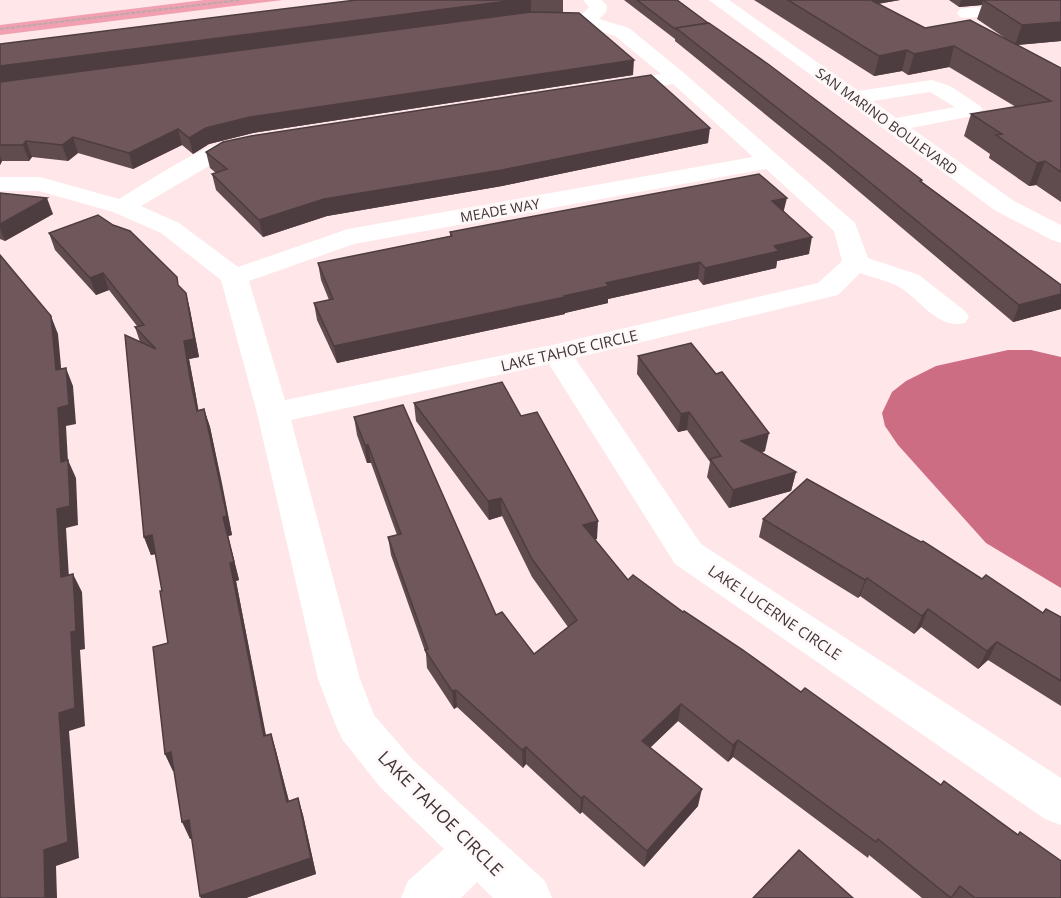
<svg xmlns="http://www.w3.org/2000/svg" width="1061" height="898" font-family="'Open Sans',sans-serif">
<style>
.green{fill:#f0a0b0}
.water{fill:#cd6d83}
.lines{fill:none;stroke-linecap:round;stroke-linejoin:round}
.path{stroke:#bba8aa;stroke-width:2;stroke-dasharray:4 1.5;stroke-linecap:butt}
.street{fill:#fff;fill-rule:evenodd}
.wall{fill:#604b4e}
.shaded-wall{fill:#4e3d40}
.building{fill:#70575b;stroke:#4e3d40;stroke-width:1.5}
.labels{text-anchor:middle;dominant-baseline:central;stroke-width:6;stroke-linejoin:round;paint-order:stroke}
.far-street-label{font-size:14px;fill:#413638;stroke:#fef8f9}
.street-label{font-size:15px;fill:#413638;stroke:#fef8f9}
.near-street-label{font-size:18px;fill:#413638;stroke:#fef8f9}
</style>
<rect width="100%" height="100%" fill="#fee6e9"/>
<!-- green -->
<polygon class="green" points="204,0 283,0 0,35 0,25"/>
<!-- water -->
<polygon class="water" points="1008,350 1031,350 1061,357 1061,588 986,543 898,445 885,426 882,413 892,392 906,381 936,366"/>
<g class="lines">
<!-- path -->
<polyline class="path" points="0,29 240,0"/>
<!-- street -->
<g class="street">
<path d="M583 0H602L607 6 606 12 599 19 629 28 684 73 855 223 868 258 919 275 965 311 969 317 965 323C939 330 921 301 901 288 890 281 873 278 860 273L838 295 575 358 701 544 1061 778V825L1045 819 675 564 549 364 291 420 360 679 374 715 412 759 545 881 552 898H493L477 882 461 898H401L408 881 444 849 380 787 342 739 336 726 318 679 257 413 221 280 161 233 113 212 39 191H0V177H40L119 199C151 180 223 129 259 138L262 143 259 148 226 156 141 206 179 223 238 267 348 229 753 157 673 84 613 93 606 91 603 87 606 83 661 74 615 36 580 24 577 20 589 7ZM766 169 834 231 842 261 818 283 557 344 285 400 249 281 354 244Z"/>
<path d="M709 0H729L858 91 932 80 950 86 979 105 983 109 972 116 911 128 1014 201 1061 225V243L1052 240 996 211ZM930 92 955 107 896 118 873 101Z"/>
<polygon points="1061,1 1061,11 966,18 960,17 957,13 960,9 966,8"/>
</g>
</g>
<!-- wall -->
<g class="wall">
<polygon points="356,0 563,0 563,12 531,12"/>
<polygon points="624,0 677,0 1061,285 1061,309 1013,322 830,167 675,41 675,39"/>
<polygon points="754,0 900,0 878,4 925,28 1005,38 977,19 982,5 959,7 949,0 1061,0 1061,41 1018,45 1061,68 1061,202 1036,185 1029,186 989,158 990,154 964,136 971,114 1016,107 949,67 908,75 902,71 874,76"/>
<polygon points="633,75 253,133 209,144 193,154 182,145 133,169 78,153 68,161 32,157 29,161 2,161 0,165 0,82"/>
<polygon points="708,143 502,186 327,216 263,237 216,190 212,174 216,173 210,168 206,152"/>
<polygon points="0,193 53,214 5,241 0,239"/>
<polygon points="784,211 809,254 777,261 776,268 703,285 698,279 608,299 608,303 565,313 565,314 337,363 317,320 314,303 329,300 321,280 318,263 450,236 450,232"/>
<polygon points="49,233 179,286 186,293 190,310 199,357 189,359 196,396 198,410 204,409 210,427 222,483 232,535 228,536 239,580 236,581 266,735 271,734 276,751 289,801 298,798 303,815 316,874 246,898 201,898 200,896 192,838 190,839 174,771 173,771 165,754 168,643 162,591 156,554 151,555 144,537 140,342 135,327 137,326 109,290 96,295 55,250"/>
<polygon points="638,356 765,451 761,453 796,472 791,491 729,508 707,477 710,462 687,430 678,432 637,374"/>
<polygon points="414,403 521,416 597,539 595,539 628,580 1061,898 922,898 869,855 868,858 733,757 728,762 678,721 650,748 698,806 644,867 582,812 580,814 526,764 523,768 457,707 454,709 427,668 426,654 391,555 388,537 397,535 371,463 367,463 357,435 354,417 496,615 534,654 568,627 532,577 502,516 489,520 416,421"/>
<polygon points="763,519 982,579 1043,613 1061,617 1061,706 988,660 978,669 921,627 914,634 860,596 858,598 759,537"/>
</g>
<!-- shaded-wall -->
<g class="shaded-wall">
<polygon points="516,0 531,0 531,12 0,82 0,66"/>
<polygon points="849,0 900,0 847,9"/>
<polygon points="961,0 983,0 982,5 959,7"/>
<polygon points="1061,22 1061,41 1015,45 1022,25"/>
<polygon points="954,46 949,67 908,75 914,54"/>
<polygon points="907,50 902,71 874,76 879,56"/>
<polygon points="634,60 633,75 253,133 209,144 193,154 189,138 206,128 250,117"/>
<polygon points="710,128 708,143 502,186 327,216 263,237 259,220 324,199"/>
<polygon points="178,129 182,145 133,169 129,153"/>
<polygon points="73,137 78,153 68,161 62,145"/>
<polygon points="26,141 32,157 29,161 23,145"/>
<polygon points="0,155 2,161 0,165"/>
<polygon points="1045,161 1036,185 1029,186 1037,163"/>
<polygon points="47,198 53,214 5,241 0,228 0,224"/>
<polygon points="787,198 783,214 772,201"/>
<polygon points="812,237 809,254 777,261 776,268 703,285 705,268 774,246"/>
<polygon points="700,262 698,279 608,299 608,303 565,313 565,314 337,363 334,346 606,283"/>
<polygon points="103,273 109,290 96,295 90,278"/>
<polygon points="186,293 190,310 199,357 189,359 202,429 197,411 184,341"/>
<polygon points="1061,294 1061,309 1013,322 1019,305"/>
<polygon points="51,316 58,334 63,388 56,370"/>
<polygon points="66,368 73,386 76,424 66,426 69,480 61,462 58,408"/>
<polygon points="204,409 210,427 232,535 228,536 239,580 236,581 269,753 264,736 230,563"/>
<polygon points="689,412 687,430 678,432 681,414"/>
<polygon points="769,433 765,451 738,459 741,441"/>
<polygon points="365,445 368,445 371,463 367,463"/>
<polygon points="68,460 76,478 78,525 66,528 70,595 61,577 57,509"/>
<polygon points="796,472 791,491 729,508 733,490"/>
<polygon points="501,498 502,516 489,520 488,501"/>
<polygon points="598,521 597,539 582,543 583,525"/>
<polygon points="152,535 159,553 151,555 144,537"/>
<polygon points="73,574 82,592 85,649 80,650 85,726 69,731 79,858 56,866 57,898 45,898 44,850 59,713 71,632"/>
<polygon points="867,578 860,596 858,598 865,580"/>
<polygon points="928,609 921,627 914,634 922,616"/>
<polygon points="997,642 988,660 978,669 987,651"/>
<polygon points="456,690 457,707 454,709 452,691"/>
<polygon points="681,704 678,721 639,758 642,741"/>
<polygon points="271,734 276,751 293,818 287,802"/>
<polygon points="738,740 733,757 728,762 733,745"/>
<polygon points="526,747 526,764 523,768 522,750"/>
<polygon points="171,752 179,769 173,771 165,754"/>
<polygon points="702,789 698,806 644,867 647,851"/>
<polygon points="584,796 582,812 580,814 581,798"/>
<polygon points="298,798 303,815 316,874 246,898 201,898 200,896"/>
<polygon points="189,820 197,836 190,839 182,822"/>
</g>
<!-- building -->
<g class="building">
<polygon points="356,0 516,0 0,66 0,44"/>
<polygon points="637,0 677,0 708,23 676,28 677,29 675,29"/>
<polygon points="788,0 871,0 925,28 970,20 1061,68 1061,172 1045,161 1037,163 996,135 1002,134 971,114 1051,101 954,46 914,54 907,50 879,56"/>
<polygon points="983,0 1061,0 1061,22 1022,25"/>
<polygon points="531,12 579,13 634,60 250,117 206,128 189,138 178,129 129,153 73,137 62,145 26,141 23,145 0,145 0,82"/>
<polygon points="709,23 768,64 922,180 920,181 1061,285 1061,294 1019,305 833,152 676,28"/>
<polygon points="651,75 710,128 502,170 324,199 259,220 212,174 227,169 206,152 223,142 251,136"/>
<polygon points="759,174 787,198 772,201 812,237 774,246 779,251 705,268 700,262 606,283 609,286 564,296 565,297 334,346 314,303 333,299 318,263 452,236 450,232 492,224"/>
<polygon points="0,193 47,198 0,224"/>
<polygon points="98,215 113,225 130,231 177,277 178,285 186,293 194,339 184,341 190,378 197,411 204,409 216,465 227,516 223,517 234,562 230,563 264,736 271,734 287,802 298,798 311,858 200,896 189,820 182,822 171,752 165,754 153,647 168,643 160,591 162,591 152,535 144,537 125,335 156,349 135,327 144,325 103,273 90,278 49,233"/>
<polygon points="0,255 51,316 56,370 66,368 69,405 58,408 61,462 68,460 70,506 57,509 61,577 73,574 76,631 71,632 75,708 59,713 68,842 44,850 45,898 0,898"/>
<polygon points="691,343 716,374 722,372 769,433 741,441 796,472 733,490 710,459 721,456 689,412 681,414 638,356"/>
<polygon points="502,382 521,416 537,412 598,521 583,525 628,580 633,575 683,612 684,611 743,650 801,692 805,688 941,785 944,781 1018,835 1020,832 1061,861 1061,898 975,898 960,886 951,898 878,839 876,842 738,740 733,745 681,704 642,741 702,789 647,851 584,796 581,798 526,747 522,750 456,690 452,691 425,650 428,649 388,537 401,534 368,445 365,445 354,417 403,405 496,615 502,612 534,654 577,620 532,559 501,498 488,501 414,403"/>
<polygon points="807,479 921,542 923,541 982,579 986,575 1043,613 1046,609 1061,617 1061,681 997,642 987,651 928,609 922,616 867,578 865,580 763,519"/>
<polygon points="799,850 853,898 753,898"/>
</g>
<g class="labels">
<!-- far-street labels -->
<g class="far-street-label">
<text transform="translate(887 121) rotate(36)">SAN MARINO BOULEVARD</text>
<text transform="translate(500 210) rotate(-10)">MEADE WAY</text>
</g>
<!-- street labels -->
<g class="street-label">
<text transform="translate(569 350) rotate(-13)">LAKE TAHOE CIRCLE</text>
<text transform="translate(775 612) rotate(34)">LAKE LUCERNE CIRCLE</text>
</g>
<!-- near-street labels -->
<g class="near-street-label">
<text transform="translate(441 813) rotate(45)">LAKE TAHOE CIRCLE</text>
</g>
</g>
</svg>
